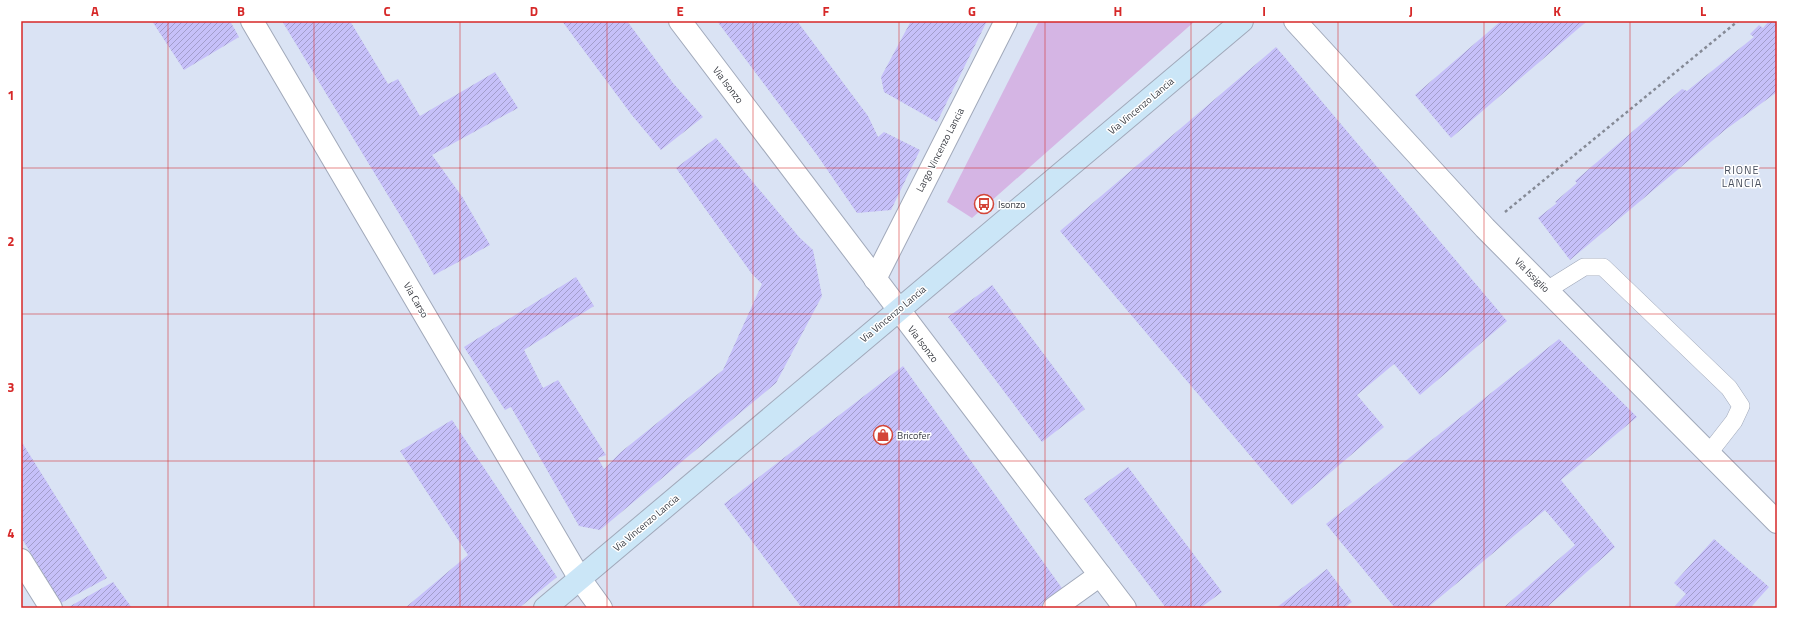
<svg xmlns="http://www.w3.org/2000/svg" width="1798" height="629" font-family="'Titillium Web',sans-serif">
<style>
.green{fill:#d5b5e4}
.building{fill:url(#building-hatch)}
.lines{fill:none;stroke-linecap:round;stroke-linejoin:round}
.lane-casing{stroke:#a1a9ba;stroke-width:18}
.street-casing{stroke:#a1a9ba;stroke-width:24}
.secondary-casing{stroke:#a1a9ba;stroke-width:24}
.path{stroke:#858a96;stroke-width:2.5;stroke-dasharray:3 3;stroke-linecap:butt}
.lane{stroke:#fff;stroke-width:17}
.street{stroke:#fff;stroke-width:22}
.secondary{stroke:#cbe6f7;stroke-width:22}
.grid{fill:none;stroke:#d62828;stroke-width:1;stroke-opacity:0.55}
.labels{text-anchor:middle;dominant-baseline:central;stroke-width:3;stroke-linejoin:round;paint-order:stroke}
.street-label{font-size:10px;fill:#393c43;stroke:#fff}
.poi-label{font-size:10px;fill:#393c43;stroke:#fff;text-anchor:start}
.neighbourhood-label{font-size:11px;letter-spacing:1px;fill:#464d5c;stroke:#fff}
.neatline{fill:none;stroke:#d62828;stroke-width:1.5}
.grid-label{font-size:13px;text-anchor:middle;font-weight:bold;fill:#d62828}
</style>
<defs>
<pattern id="building-hatch" width="6" height="6" patternUnits="userSpaceOnUse"><rect width="6" height="6" fill="#c6c0f9"/><path d="M-1 1l2-2M0 6l6-6M5 7l2-2" fill="none" stroke="#a29dcb"/></pattern>
</defs>
<rect width="100%" height="100%" fill="#dae3f4"/>
<!-- green -->
<polygon class="green" points="1039,21 1195,21 972,218 947,202"/>
<!-- building -->
<g class="building">
<polygon points="152,21 230,21 239,37 184,70"/>
<polygon points="282,21 350,21 388,84 398,79 420,116 495,72 518,108 432,155 463,198 490,245 434,275 409,230"/>
<polygon points="562,21 627,21 673,83 703,117 661,150 631,114"/>
<polygon points="717,21 797,21 868,116 878,137 884,132 920,150 891,210 857,213 817,155"/>
<polygon points="911,21 987,21 937,122 884,92 881,77"/>
<polygon points="1501,21 1587,21 1451,138 1415,95"/>
<polygon points="1769,21 1777,22 1777,92 1725,130 1570,260 1538,218 1557,203 1555,202 1577,183 1575,181 1682,89 1687,91 1754,37 1750,34 1759,25 1763,28"/>
<polygon points="1276,47 1507,321 1420,395 1394,364 1357,395 1384,427 1292,505 1060,231"/>
<polygon points="716,138 799,237 813,250 822,296 776,383 600,530 579,526 511,407 505,410 464,347 576,277 594,306 524,350 543,388 558,380 606,455 598,458 604,469 621,452 723,370 762,284 752,274 676,168"/>
<polygon points="992,285 1085,409 1042,442 948,317"/>
<polygon points="1559,339 1637,417 1561,480 1615,547 1546,608 1503,608 1575,545 1545,510 1427,608 1395,608 1326,524"/>
<polygon points="903,366 1064,591 1041,608 802,608 724,504"/>
<polygon points="452,420 557,577 519,608 405,608 468,555 400,451"/>
<polygon points="21,441 107,578 61,603 21,537"/>
<polygon points="1128,467 1222,592 1200,608 1166,608 1084,499"/>
<polygon points="1714,539 1769,587 1750,608 1673,608 1686,594 1674,583"/>
<polygon points="1327,569 1352,602 1344,608 1276,608"/>
<polygon points="113,582 132,608 67,608"/>
</g>
<g class="lines">
<defs>
<polyline id="lane" points="1547,290 1584,267 1603,267 1729,388 1741,406 1734,421 1709,453"/>
<g id="street">
<polyline points="252,21 580,579 601,608"/>
<polyline points="680,21 1125,608"/>
<polyline points="1295,21 1485,228 1777,522"/>
<polyline points="875,279 1006,21"/>
<polyline points="21,560 51,608"/>
<polyline points="1054,608 1100,575"/>
</g>
<polyline id="secondary" points="545,608 1242,21"/>
</defs>
<!-- lane casing -->
<use href="#lane" class="lane-casing"/>
<!-- street casing -->
<use href="#street" class="street-casing"/>
<!-- secondary casing -->
<use href="#secondary" class="secondary-casing"/>
<!-- path -->
<polyline class="path" points="1505,212 1738,21"/>
<!-- lane -->
<use href="#lane" class="lane"/>
<!-- street -->
<use href="#street" class="street"/>
<!-- secondary -->
<use href="#secondary" class="secondary"/>
</g>
<!-- grid -->
<path class="grid" d="M168 21V608M314 21V608M460 21V608M607 21V608M753 21V608M899 21V608M1045 21V608M1191 21V608M1338 21V608M1484 21V608M1630 21V608M21 168H1777M21 314H1777M21 461H1777"/>
<!-- icons -->
<defs>
<symbol id="bus-ring" viewBox="-11 -11 22 22"><circle r="9.5" fill="#fff" stroke="#d34538" stroke-width="1.5"/><path d="M-5-6H5V4H4V6H2V4H-2V6H-4V4H-5ZM-3.5-4V0h7V-4ZM-3.5 1.2v1.5H-2V1.2ZM2 1.2v1.5H3.5V1.2Z" fill="#d34538"/></symbol>
<symbol id="shop-ring" viewBox="-11 -11 22 22"><circle r="9.5" fill="#fff" stroke="#d34538" stroke-width="1.5"/><path d="M-5-2.5h2.3a2.7 3.5 0 0 1 5.4 0H5L5.5 6h-11ZM-1.5-2.5h3a1.5 2.3 0 0 0-3 0Z" fill="#d34538"/></symbol>
</defs>
<g fill-rule="evenodd">
<use href="#bus-ring" x="973" y="193" width="22" height="22"/>
<use href="#shop-ring" x="872" y="424" width="22" height="22"/>
</g>
<g class="labels">
<!-- street labels -->
<g class="street-label">
<text transform="translate(728 85) rotate(53)">Via Isonzo</text>
<text transform="translate(1141 106) rotate(-40)">Via Vincenzo Lancia</text>
<text transform="translate(940 150) rotate(-63)">Largo Vincenzo Lancia</text>
<text transform="translate(1532 275) rotate(45)">Via Issiglio</text>
<text transform="translate(416 300) rotate(60)">Via Carso</text>
<text transform="translate(893 314) rotate(-40)">Via Vincenzo Lancia</text>
<text transform="translate(923 344) rotate(53)">Via Isonzo</text>
<text transform="translate(646 523) rotate(-40)">Via Vincenzo Lancia</text>
</g>
<!-- poi labels -->
<g class="poi-label">
<text x="998" y="204">Isonzo</text>
<text x="897" y="435">Bricofer</text>
</g>
<!-- neighbourhood labels -->
<g class="neighbourhood-label">
<text x="1742" y="170">RIONE<tspan x="1742" dy="13">LANCIA</tspan></text>
</g>
</g>
<!-- border -->
<rect width="1798" height="629" fill="none" stroke="#ffffff" stroke-width="44"/>
<rect x="22" y="22" width="1754" height="585" class="neatline"/>
<g class="grid-label">
<text x="95" y="16">A</text>
<text x="241" y="16">B</text>
<text x="387" y="16">C</text>
<text x="534" y="16">D</text>
<text x="680" y="16">E</text>
<text x="826" y="16">F</text>
<text x="972" y="16">G</text>
<text x="1118" y="16">H</text>
<text x="1264" y="16">I</text>
<text x="1411" y="16">J</text>
<text x="1557" y="16">K</text>
<text x="1703" y="16">L</text>
<text x="11" y="100">1</text>
<text x="11" y="246">2</text>
<text x="11" y="392">3</text>
<text x="11" y="538">4</text>
</g>
</svg>
